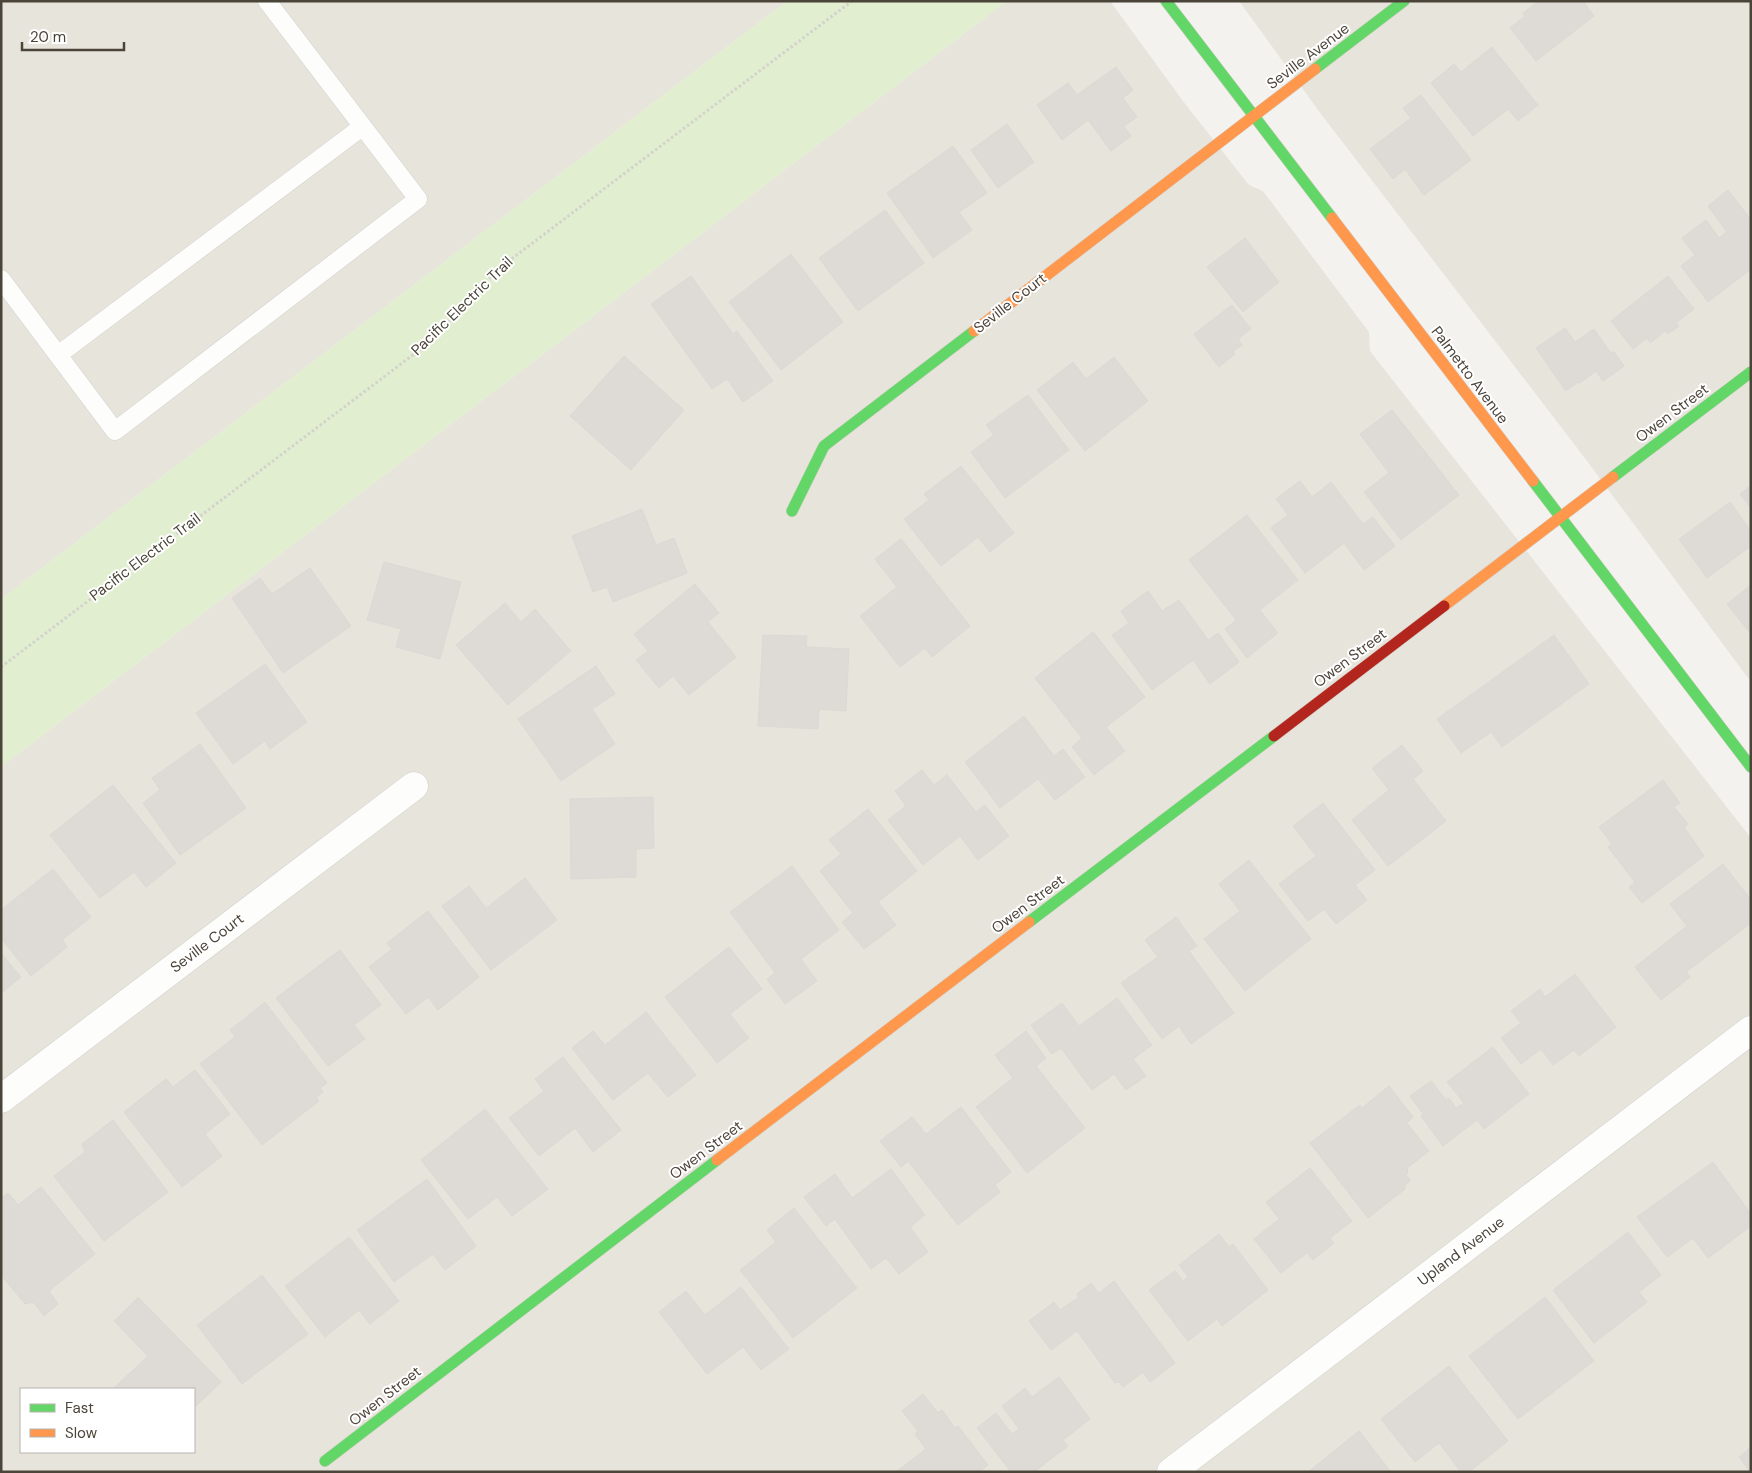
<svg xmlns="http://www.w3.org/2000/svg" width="1752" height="1473" font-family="'DM Sans',sans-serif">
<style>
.residential{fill:#e7e4dc;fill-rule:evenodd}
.green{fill:#e1eecf}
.building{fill:#dedbd6;stroke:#dcd9d4}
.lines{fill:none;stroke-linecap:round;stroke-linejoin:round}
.lane-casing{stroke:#d2d0cb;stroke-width:19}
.street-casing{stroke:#d2d0cb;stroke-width:29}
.fast-casing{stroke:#d3cfc5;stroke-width:12}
.slow-casing{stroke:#d3cfc5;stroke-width:12}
.jam-casing{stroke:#d3cfc5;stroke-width:12}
.path{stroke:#d3d2cc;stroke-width:3;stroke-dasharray:2.5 2.5;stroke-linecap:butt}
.lane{stroke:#fdfdfc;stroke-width:18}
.street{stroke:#fdfdfc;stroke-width:28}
.fast{stroke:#63d668;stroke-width:11}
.slow{stroke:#ff974d;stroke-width:11}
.jam{stroke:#b3261e;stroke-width:11}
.labels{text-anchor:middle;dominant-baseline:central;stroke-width:4;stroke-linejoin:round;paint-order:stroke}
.street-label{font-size:15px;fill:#4b4439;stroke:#fff}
</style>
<rect width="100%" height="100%" fill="#f4f2ee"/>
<!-- residential -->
<g class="residential">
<polygon points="1,1 787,1 1,599"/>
<path d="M1007 1H1110L1186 105 1249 185 1263 191 1369 332 1370 351 1751 838V1472H1V767ZM21 1389H194V1452H21Z"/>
<polygon points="1239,1 1751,1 1751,682 1581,453 1321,114"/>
</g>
<!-- green -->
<polygon class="green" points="787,1 1007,1 1,767 1,599"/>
<!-- building -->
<g class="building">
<polygon points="1538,1 1583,1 1594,16 1536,61 1510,28 1525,16 1523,13"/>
<polygon points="1492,47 1538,105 1518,121 1508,109 1473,136 1431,83 1454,64 1461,72"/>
<polygon points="1116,67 1133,90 1123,98 1137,117 1124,126 1131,136 1111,151 1088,120 1062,140 1037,105 1068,83 1077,95"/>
<polygon points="1421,95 1471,160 1424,195 1405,169 1393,179 1370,149 1411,118 1403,108"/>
<polygon points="1007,124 1034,162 998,188 971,150"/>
<polygon points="953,146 987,193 959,212 972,230 933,258 887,193"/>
<polygon points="1728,190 1751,220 1751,269 1708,302 1681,266 1695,255 1682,238 1706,220 1719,238 1727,232 1708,206"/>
<polygon points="885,210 924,263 858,311 819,258"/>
<polygon points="1245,238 1279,282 1243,312 1207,267"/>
<polygon points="791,254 843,322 781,370 729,302"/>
<polygon points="691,276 733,334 737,331 773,381 743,402 727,379 712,389 651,304"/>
<polygon points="1668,276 1694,309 1676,323 1679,326 1668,334 1665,331 1650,343 1647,338 1633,349 1611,321"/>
<polygon points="1232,305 1251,329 1238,339 1242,345 1233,351 1235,354 1219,367 1194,334"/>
<polygon points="1565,328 1575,342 1594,329 1610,352 1614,352 1624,366 1603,381 1596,371 1580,383 1578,382 1566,391 1536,348"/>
<polygon points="624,356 684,410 631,470 570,416"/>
<polygon points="1114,357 1148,401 1085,451 1037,390 1073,362 1086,379"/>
<polygon points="1028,395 1069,450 1005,498 971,452 994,435 986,425"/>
<polygon points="1392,410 1459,495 1401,540 1364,492 1389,473 1360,434"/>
<polygon points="961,466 1014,533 990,552 978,537 941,566 904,519 929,500 924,494"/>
<polygon points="1300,481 1312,497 1331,482 1363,524 1373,517 1395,546 1364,570 1344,543 1305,573 1271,528 1288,515 1276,499"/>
<polygon points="1751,485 1751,508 1740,494"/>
<polygon points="1730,502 1751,531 1751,546 1707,578 1679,539"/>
<polygon points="642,509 656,545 674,538 687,573 613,602 607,587 593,592 572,536"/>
<polygon points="1247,515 1298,580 1260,610 1278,633 1247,658 1225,629 1236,620 1189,560"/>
<polygon points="901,539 970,626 932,657 925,648 900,667 860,616 897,587 875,559"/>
<polygon points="384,562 461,582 440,659 396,647 401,629 367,620"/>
<polygon points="310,568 351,626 283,673 232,598 260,578 272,594"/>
<polygon points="695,584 719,613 708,622 736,657 689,695 673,676 659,688 636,660 648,651 634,634"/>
<polygon points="1751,585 1751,634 1727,604"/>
<polygon points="1148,591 1162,611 1179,600 1208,640 1218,633 1239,662 1210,684 1193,660 1152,690 1112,635 1129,623 1121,611"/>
<polygon points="505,603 521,622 535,609 571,651 508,705 456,645"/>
<polygon points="1093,632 1145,697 1106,727 1125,751 1094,775 1072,747 1082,738 1035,678"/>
<polygon points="763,635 807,636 806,647 849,649 846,711 819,709 818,729 758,726"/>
<polygon points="1554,635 1589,684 1502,747 1491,732 1461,753 1437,719"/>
<polygon points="265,664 307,722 270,749 265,741 233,764 196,713"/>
<polygon points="596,666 615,694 592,709 615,744 561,781 518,719"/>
<polygon points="1024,716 1054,756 1063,749 1085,777 1055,800 1038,779 1000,808 965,762"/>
<polygon points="200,744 246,808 180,855 143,803 160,790 152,778"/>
<polygon points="1402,745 1423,771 1413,779 1446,821 1388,866 1352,820 1389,790 1372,768"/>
<polygon points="922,770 934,785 947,775 976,812 985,805 1009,836 978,860 960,836 923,865 888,820 906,806 895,791"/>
<polygon points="1663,780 1680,803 1674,807 1688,824 1684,827 1704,856 1642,903 1629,887 1635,882 1608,847 1612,844 1599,827"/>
<polygon points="113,785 176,863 146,887 134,872 100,898 50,835"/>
<polygon points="653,797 654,848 636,849 636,877 571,879 570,799"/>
<polygon points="1323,803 1375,870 1355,885 1367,900 1336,924 1324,909 1308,921 1279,884 1316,856 1293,826"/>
<polygon points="868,809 917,871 878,902 896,925 864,949 842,922 853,913 820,871 841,854 829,840"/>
<polygon points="1249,860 1311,939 1245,991 1204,939 1240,911 1219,884"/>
<polygon points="1723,864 1751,900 1751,923 1686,972 1690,977 1661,1000 1635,967 1687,926 1670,904"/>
<polygon points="792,866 839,930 801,959 817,981 785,1004 767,979 775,973 730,912"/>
<polygon points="53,869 91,917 62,940 67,947 31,976 1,938 1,910"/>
<polygon points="525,878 557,920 491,970 442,906 469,886 486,908"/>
<polygon points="428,911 479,977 438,1010 428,997 406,1014 369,967 392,949 387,943"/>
<polygon points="1176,917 1197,946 1189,951 1234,1013 1191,1044 1179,1026 1162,1039 1121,983 1158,957 1145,940"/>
<polygon points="729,947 762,989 730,1014 749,1038 717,1063 665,997"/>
<polygon points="340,950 381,1005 354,1025 365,1039 328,1066 276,998"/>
<polygon points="1,953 21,977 1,993"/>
<polygon points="1575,974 1616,1027 1579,1056 1574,1050 1553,1065 1541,1049 1521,1064 1501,1038 1521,1023 1511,1011 1540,989 1545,997"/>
<polygon points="1117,998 1152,1045 1133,1059 1146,1076 1126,1090 1114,1074 1092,1090 1061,1048 1052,1054 1031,1025 1062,1003 1079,1026"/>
<polygon points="265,1002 327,1083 320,1088 323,1092 316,1097 319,1101 262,1145 200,1064 235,1037 230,1030"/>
<polygon points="646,1012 696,1075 668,1097 648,1073 613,1100 572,1048 593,1031 605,1045"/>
<polygon points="1026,1031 1046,1058 1036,1066 1085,1128 1027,1173 976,1107 1013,1078 995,1055"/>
<polygon points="1493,1047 1529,1094 1484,1129 1477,1120 1443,1146 1421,1116 1423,1114 1410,1096 1431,1081 1446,1100 1449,1098 1456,1108 1464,1103 1447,1082"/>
<polygon points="563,1057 621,1130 593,1152 575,1128 539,1156 509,1118 544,1091 535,1079"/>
<polygon points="195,1070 230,1114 205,1134 222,1156 182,1187 124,1112 166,1079 173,1087"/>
<polygon points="1389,1086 1413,1117 1407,1123 1429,1151 1407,1168 1408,1173 1406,1175 1411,1180 1405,1185 1405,1189 1368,1218 1310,1143 1360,1105 1362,1108"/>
<polygon points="961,1107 1011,1172 995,1185 1000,1192 958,1225 908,1161 901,1167 880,1141 912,1117 926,1134"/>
<polygon points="485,1109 548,1189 512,1216 497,1197 468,1219 421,1160"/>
<polygon points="113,1120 168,1192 104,1241 54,1176 85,1152 82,1144"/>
<polygon points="1713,1162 1751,1214 1751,1226 1708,1258 1693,1238 1667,1257 1637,1217"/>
<polygon points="1310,1168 1352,1221 1330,1238 1334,1243 1313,1260 1307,1253 1281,1273 1254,1239 1279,1219 1266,1202"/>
<polygon points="891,1169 925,1215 910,1227 928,1252 899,1274 886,1258 871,1269 835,1219 826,1226 804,1197 835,1174 852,1198"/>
<polygon points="427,1179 476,1246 445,1270 433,1254 394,1282 357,1230"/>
<polygon points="41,1187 95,1254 49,1291 58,1304 44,1316 33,1302 25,1304 1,1275 1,1198 8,1193 18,1205"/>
<polygon points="794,1208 857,1288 793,1338 740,1270 776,1242 767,1230"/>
<polygon points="1628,1232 1661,1275 1639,1292 1647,1302 1594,1343 1553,1290"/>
<polygon points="1219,1234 1229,1247 1233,1244 1268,1290 1222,1326 1217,1319 1188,1341 1149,1290 1175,1271 1183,1281 1188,1277 1179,1265"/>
<polygon points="349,1237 399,1301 370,1324 359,1310 325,1337 285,1286"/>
<polygon points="262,1275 308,1334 242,1384 197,1325"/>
<polygon points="1114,1281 1175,1363 1150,1382 1143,1372 1123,1387 1119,1382 1115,1383 1077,1331 1051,1350 1029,1321 1054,1302 1060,1310 1078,1298 1077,1294 1091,1283 1099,1293"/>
<polygon points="741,1287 789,1349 761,1370 743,1347 707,1374 659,1312 686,1291 705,1315"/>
<polygon points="138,1297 221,1382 194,1408 194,1389 113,1389 148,1356 114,1321"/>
<polygon points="1545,1297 1594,1361 1518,1419 1469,1356"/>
<polygon points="1449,1366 1508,1441 1469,1472 1461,1472 1439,1443 1415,1462 1381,1419"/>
<polygon points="1059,1377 1090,1419 1063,1440 1068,1446 1034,1472 1011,1472 977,1428 996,1413 1012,1434 1019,1429 1002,1406 1025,1388 1032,1397"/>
<polygon points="923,1394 938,1413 942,1410 955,1428 958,1426 988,1465 979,1472 896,1472 926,1449 915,1434 918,1431 902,1411"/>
<polygon points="1359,1431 1391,1472 1308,1472"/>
<polygon points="1751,1447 1751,1472 1747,1472 1749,1470 1739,1457"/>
</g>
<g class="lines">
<defs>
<g id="lane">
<polyline points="1,279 115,431 418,199 267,1"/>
<polyline points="58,355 362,127"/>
</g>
<g id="street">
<polyline points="1,1099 414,786"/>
<polyline points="1171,1472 1751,1030"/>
</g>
<g id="fast">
<polyline points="1166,1 1332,218"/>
<polyline points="1315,69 1404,1"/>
<polyline points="1613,477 1751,372"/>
<polyline points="1533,481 1751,767"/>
<polyline points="792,511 824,446 974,331"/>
<polyline points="1029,922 1274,736"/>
<polyline points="325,1461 717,1160"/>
</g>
<g id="slow">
<polyline points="1332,218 1533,481"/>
<polyline points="974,331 1315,69"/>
<polyline points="1444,606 1613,477"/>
<polyline points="717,1160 1029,922"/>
</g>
<polyline id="jam" points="1274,736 1444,606"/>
</defs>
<!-- lane casing -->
<use href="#lane" class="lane-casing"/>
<!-- street casing -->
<use href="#street" class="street-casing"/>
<!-- fast casing -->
<use href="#fast" class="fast-casing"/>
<!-- slow casing -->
<use href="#slow" class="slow-casing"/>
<!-- jam casing -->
<use href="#jam" class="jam-casing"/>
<!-- path -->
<polyline class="path" points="1,667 430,342 497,270 852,1"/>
<!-- lane -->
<use href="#lane" class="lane"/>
<!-- street -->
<use href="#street" class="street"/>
<!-- fast -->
<use href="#fast" class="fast"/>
<!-- slow -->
<use href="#slow" class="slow"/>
<!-- jam -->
<use href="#jam" class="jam"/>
</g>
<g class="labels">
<!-- street labels -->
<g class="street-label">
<text transform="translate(1308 56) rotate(-37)">Seville Avenue</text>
<text transform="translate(1010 303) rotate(-38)">Seville Court</text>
<text transform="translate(462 306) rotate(-44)">Pacific Electric Trail</text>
<text transform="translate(1470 375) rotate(53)">Palmetto Avenue</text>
<text transform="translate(1672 413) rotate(-37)">Owen Street</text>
<text transform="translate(145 557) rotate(-37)">Pacific Electric Trail</text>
<text transform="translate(1350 658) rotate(-37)">Owen Street</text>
<text transform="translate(1028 904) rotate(-37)">Owen Street</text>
<text transform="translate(207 943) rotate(-37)">Seville Court</text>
<text transform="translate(706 1150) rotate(-37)">Owen Street</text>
<text transform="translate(1461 1251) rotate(-37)">Upland Avenue</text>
<text transform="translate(385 1396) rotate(-38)">Owen Street</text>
</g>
</g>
<!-- border -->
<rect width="1752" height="1473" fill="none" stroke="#4b4439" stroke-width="5"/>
<!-- legend -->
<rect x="20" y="1388" width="175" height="65" fill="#ffffff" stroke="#b7b4b0"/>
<rect x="30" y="1404" width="25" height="8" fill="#63d668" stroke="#b7b4b0"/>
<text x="65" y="1413" font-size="15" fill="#4b4439">Fast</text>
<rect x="30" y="1429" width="25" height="8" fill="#ff974d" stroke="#b7b4b0"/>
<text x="65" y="1438" font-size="15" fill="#4b4439">Slow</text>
<!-- scale -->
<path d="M22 42v8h102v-8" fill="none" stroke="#4b4439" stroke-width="2.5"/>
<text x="30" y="42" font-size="15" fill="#4b4439" stroke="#ffffff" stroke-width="4" paint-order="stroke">20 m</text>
</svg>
